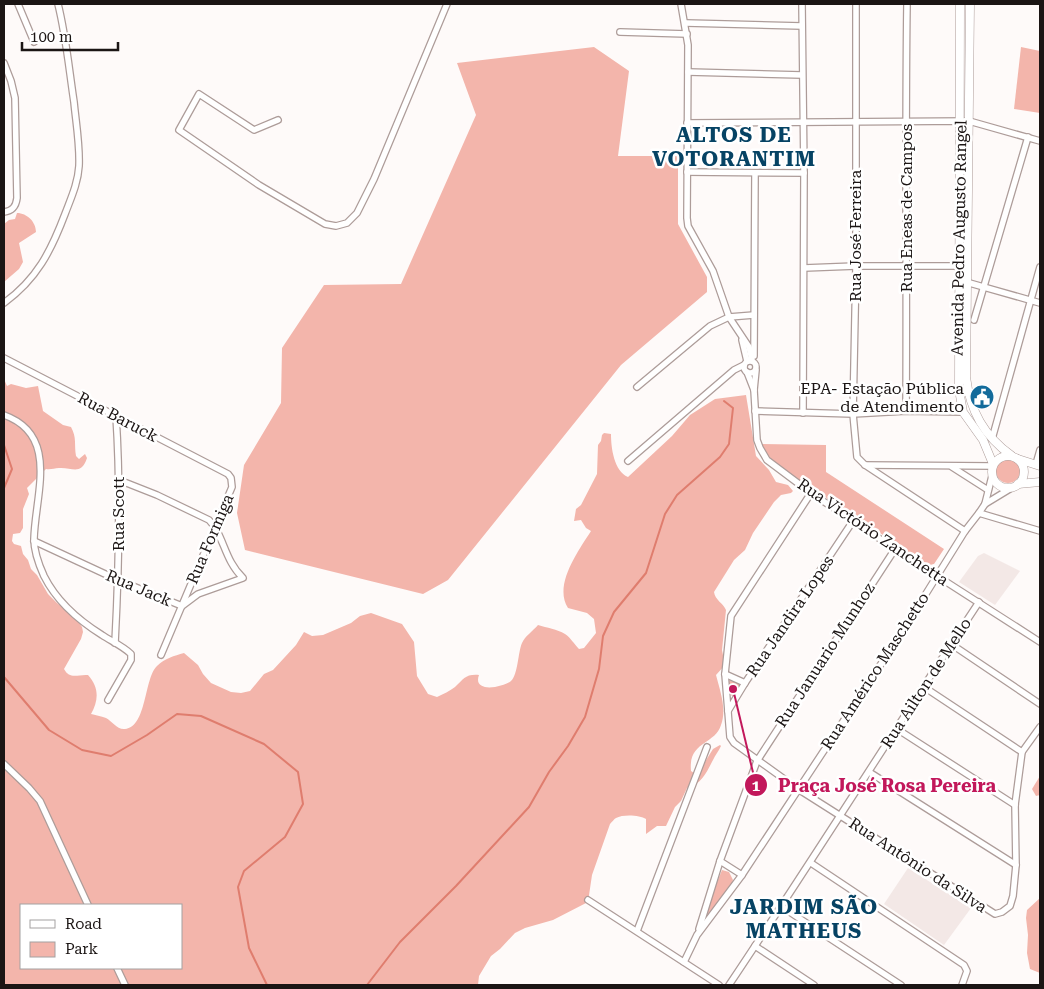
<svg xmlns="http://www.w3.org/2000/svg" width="1044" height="989" font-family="'Roboto Serif',serif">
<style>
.built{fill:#f3e8e6}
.green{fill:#f3b5ab;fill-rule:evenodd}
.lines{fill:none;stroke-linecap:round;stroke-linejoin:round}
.stream{stroke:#df7d6e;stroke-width:2}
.minor-casing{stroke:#ad9c99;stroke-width:8}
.tertiary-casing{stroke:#ad9c99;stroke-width:9}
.minor{stroke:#fff;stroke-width:5.5}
.tertiary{stroke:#fff;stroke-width:8}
.labels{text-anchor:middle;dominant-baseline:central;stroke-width:5;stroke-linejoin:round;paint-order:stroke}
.street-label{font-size:16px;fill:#1b1514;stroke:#fff}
.poi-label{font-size:16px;fill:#1b1514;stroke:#fff;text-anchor:end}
.district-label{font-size:21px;font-weight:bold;letter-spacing:1px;fill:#064364;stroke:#fff}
.leader{fill:none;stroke:#c2185b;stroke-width:2}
.callout-dot{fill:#c2185b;stroke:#fff;stroke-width:2}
.mark-label{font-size:15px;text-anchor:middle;font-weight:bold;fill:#fff}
.callout-label{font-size:18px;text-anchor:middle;font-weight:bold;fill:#c2185b;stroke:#fff;stroke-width:5;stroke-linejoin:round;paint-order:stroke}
</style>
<rect width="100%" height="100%" fill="#fefaf9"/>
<!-- built -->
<g class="built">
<polygon points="984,553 1020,571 995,605 959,582 978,556"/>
<polygon points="908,868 971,908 944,945 884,904"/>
</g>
<!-- green -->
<g class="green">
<polygon points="594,47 629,71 618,156 678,156 678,224 707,277 707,292 621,365 448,580 423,594 245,550 237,513 244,465 281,403 282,348 324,285 401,284 476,115 457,63"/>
<polygon points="1021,47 1040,51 1040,113 1014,109"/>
<path d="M17 213C27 213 36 222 36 232L19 243 23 262 19 269 4 282V224L9 220 15 219Z"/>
<path d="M4 379 7 386 11 384 26 388 38 386 43 411 63 425 71 427C77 438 74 444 76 456L79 459 85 454 87 458C81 476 72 467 59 468 54 468 51 470 46 469L27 488 29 494 23 509V528L20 533 13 534 12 541 14 544 21 546 23 554 28 560 31 569 37 575 48 594 57 603 74 616 82 627 83 632 81 639 64 669C70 680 78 674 88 675 99 687 99 700 91 714 95 715 101 716 106 718 112 721 117 730 125 729 147 727 144 678 157 666 165 658 174 656 184 653L198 665 203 674 211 683 231 692 241 693 250 691 264 674 273 670 296 645 304 632 312 636 323 635 351 623 360 616 371 613 402 624 414 642 417 676 428 694 437 697C443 694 450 691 455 687 464 679 465 674 479 675 472 694 504 687 511 681 518 675 518 652 522 643 525 636 533 631 538 625 547 628 557 629 565 634 571 638 574 644 579 649L584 648 596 633 594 619 587 613 568 608C553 585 579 550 591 531L586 528 581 520 574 521 576 509 581 505 597 474 598 445 601 441 602 435 604 433 611 434C611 448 614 471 628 477L672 436 690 415 715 399 746 395 756 456 769 470 776 482 788 485 793 491 791 493 781 495 774 502 753 533 745 550 734 560 714 592C715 600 723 603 726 610L722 650 725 665 716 675C720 691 727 709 721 725 715 745 688 741 691 771L694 773H698L713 749 720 745 721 746C719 751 715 755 713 760 706 773 702 784 687 788L681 801 675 807 666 826H657L646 834V819C640 815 623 814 616 818 614 819 612 822 610 824L592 875 588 902 553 920 525 928 515 933 500 949 491 956 479 976 478 985H4ZM21 905H181V968H21Z"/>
<path d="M762 444 826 445V472L944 549 934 564 930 565 924 562 793 476C780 467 768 460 762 444Z"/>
<circle cx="1008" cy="471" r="12"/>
<polygon points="728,680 740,684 733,696 728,694"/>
<polygon points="1040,776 1040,795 1036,796 1032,789"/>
<polygon points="722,870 729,872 733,880 732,883 705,922 703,917"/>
<polygon points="1040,898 1040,973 1030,969 1027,953 1028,935 1026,918 1027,910"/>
</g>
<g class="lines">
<!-- stream -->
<g class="stream">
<polyline points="4,445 12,469 4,488"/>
<polyline points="4,677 49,730 82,750 111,756 147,735 177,714 201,716 264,744 298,772 303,804 285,837 244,871 238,887 249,948 267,985"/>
<polyline points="367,985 400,942 456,886 529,807 549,772 568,746 585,717 599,669 603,636 614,612 646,573 665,514 677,495 720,457 729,444 733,408 724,401"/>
</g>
<defs>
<g id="minor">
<polyline points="18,4 34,42"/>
<polyline points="681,4 688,45 687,218 688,226 713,271 729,317 749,347 752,360"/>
<polyline points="802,4 804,173 803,413"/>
<polyline points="856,4 856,266 853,414 857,457 865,465 965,531"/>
<polyline points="686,23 802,26"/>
<polyline points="620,32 687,34"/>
<path d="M4 63 11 81 15 98 17 198C16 206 13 211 4 212"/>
<polyline points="688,72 802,75"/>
<polyline points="278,120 254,130 199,94 179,130 259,185 325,224 336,226 347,223 357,213 374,179 447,4"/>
<polyline points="687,123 969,121 1040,141"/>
<polyline points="687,172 804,173"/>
<polyline points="804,268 856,266 959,266"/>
<polyline points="966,282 1040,303"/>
<path d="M4 303C37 279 51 251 65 214 71 198 78 183 79 166 80 145 76 123 74 102 69 69 66 36 58 4"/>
<polyline points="974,320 1028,137"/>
<polyline points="742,340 747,361"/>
<polyline points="754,356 755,173"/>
<polyline points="4,358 228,474 231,478 232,487 161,655"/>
<circle cx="750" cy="367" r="6"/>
<polyline points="756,370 754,390 757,440 760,448 767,460 811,493 895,549 1040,642"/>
<polyline points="747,372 754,390"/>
<polyline points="637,387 710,326 729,317 754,315"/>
<polyline points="755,411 853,414 906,411 963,412"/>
<path d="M906 411C907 276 905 140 907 4"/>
<path d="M4 415C60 435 35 495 34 539 34 551 39 565 44 576 57 602 78 620 102 635 111 641 123 646 131 654V660L108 700"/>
<polyline points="992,439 1040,267"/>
<polyline points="628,461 734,370 744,365"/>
<polyline points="1036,464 1040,450"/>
<polyline points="865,465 992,466"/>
<polyline points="952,467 988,490"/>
<polyline points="811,493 731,616 725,674 730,737 734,743 798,789 995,914 1002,912 1010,906 1013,896 1016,865 1015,805 1022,752 1040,727"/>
<polyline points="985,504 1013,487"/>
<polyline points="979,513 1040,531"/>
<path d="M34 541 118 580 182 606 198 594 243 578C224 560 224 535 209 520L157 495 119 480"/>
<path d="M115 643C119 567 121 491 116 416"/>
<polyline points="951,644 1040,704"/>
<polyline points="725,674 745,683"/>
<polyline points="924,687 1022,752"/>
<polyline points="728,711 745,683 853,521"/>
<polyline points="897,729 1015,805"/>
<polyline points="4,764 29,788 40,801 88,905"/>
<polyline points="869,772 1016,865"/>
<polyline points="720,861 742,875"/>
<polyline points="811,863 964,965 967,971 962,985"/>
<polyline points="588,900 719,985"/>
<polyline points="782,907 901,985"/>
<polyline points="699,929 720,861 757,761 895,549"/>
<polyline points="637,931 707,747"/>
<polyline points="755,946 814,985"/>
<polyline points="684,962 697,935 742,875 904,629 965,531 979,513 985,504 992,476"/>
<polyline points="117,968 125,985"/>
<path d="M729 985C814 858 895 729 979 602"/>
</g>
<g id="tertiary">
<polyline points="960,4 959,390 963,412 983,440 993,464"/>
<path d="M970 4 966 377C970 411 984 436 1012 456"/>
<circle cx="1008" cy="472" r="16"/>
<polyline points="1018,459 1040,466"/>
<polyline points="1018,484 1040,482"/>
</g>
</defs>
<!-- minor casing -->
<use href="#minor" class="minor-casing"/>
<!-- tertiary casing -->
<use href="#tertiary" class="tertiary-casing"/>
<!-- minor -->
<use href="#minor" class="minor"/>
<!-- tertiary -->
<use href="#tertiary" class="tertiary"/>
</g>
<!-- icons -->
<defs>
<symbol id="civic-disc" viewBox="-11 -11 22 22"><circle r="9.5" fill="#136b9b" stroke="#fff"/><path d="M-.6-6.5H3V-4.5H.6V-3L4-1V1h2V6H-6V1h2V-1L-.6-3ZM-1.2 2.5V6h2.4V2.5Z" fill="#fff"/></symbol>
</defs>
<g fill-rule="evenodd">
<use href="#civic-disc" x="968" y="383" width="28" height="28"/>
</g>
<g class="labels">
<!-- street labels -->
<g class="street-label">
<text transform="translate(906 208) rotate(-90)">Rua Eneas de Campos</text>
<text transform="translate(855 236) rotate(-90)">Rua José Ferreira</text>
<text transform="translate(959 238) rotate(-89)">Avenida Pedro Augusto Rangel</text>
<text transform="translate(118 417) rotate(28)">Rua Baruck</text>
<text transform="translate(118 514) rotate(-90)">Rua Scott</text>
<text transform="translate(873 532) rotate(34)">Rua Victório Zanchetta</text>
<text transform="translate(210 539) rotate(-67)">Rua Formiga</text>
<text transform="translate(139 588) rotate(23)">Rua Jack</text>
<text transform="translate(790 616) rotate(-56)">Rua Jandira Lopes</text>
<text transform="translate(825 655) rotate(-57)">Rua Januario Munhoz</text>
<text transform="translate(875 671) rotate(-57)">Rua Américo Maschetto</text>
<text transform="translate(926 683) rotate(-57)">Rua Ailton de Mello</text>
<text transform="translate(918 865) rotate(33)">Rua Antônio da Silva</text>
</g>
<!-- poi labels -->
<g class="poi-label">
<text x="964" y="388">EPA- Estação Pública<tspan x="964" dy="18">de Atendimento</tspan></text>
</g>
<!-- district labels -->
<g class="district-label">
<text x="734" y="135">ALTOS DE<tspan x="734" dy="24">VOTORANTIM</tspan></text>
<text x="804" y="907">JARDIM SÃO<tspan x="804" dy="24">MATHEUS</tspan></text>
</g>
</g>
<!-- callouts -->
<path class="leader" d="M733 689L756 785"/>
<g class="callout-dot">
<circle cx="733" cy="689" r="5"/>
<circle cx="756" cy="785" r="12"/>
</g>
<g class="mark-label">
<text x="756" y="791">1</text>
</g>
<g class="callout-label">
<text x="887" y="792">Praça José Rosa Pereira</text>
</g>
<!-- border -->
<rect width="1044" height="989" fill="none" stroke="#1b1514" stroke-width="10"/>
<!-- legend -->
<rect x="20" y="904" width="162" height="65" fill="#ffffff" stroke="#a4a1a1"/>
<rect x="30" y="920" width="25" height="8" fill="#ffffff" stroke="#a4a1a1"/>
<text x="65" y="929" font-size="15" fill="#1b1514">Road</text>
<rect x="30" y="942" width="25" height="15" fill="#f3b5ab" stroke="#a4a1a1"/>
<text x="65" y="954" font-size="15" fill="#1b1514">Park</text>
<!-- scale -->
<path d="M22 42v8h96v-8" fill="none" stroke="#1b1514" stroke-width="2.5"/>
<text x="30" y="42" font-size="15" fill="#1b1514" stroke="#ffffff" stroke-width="4" paint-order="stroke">100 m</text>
</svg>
